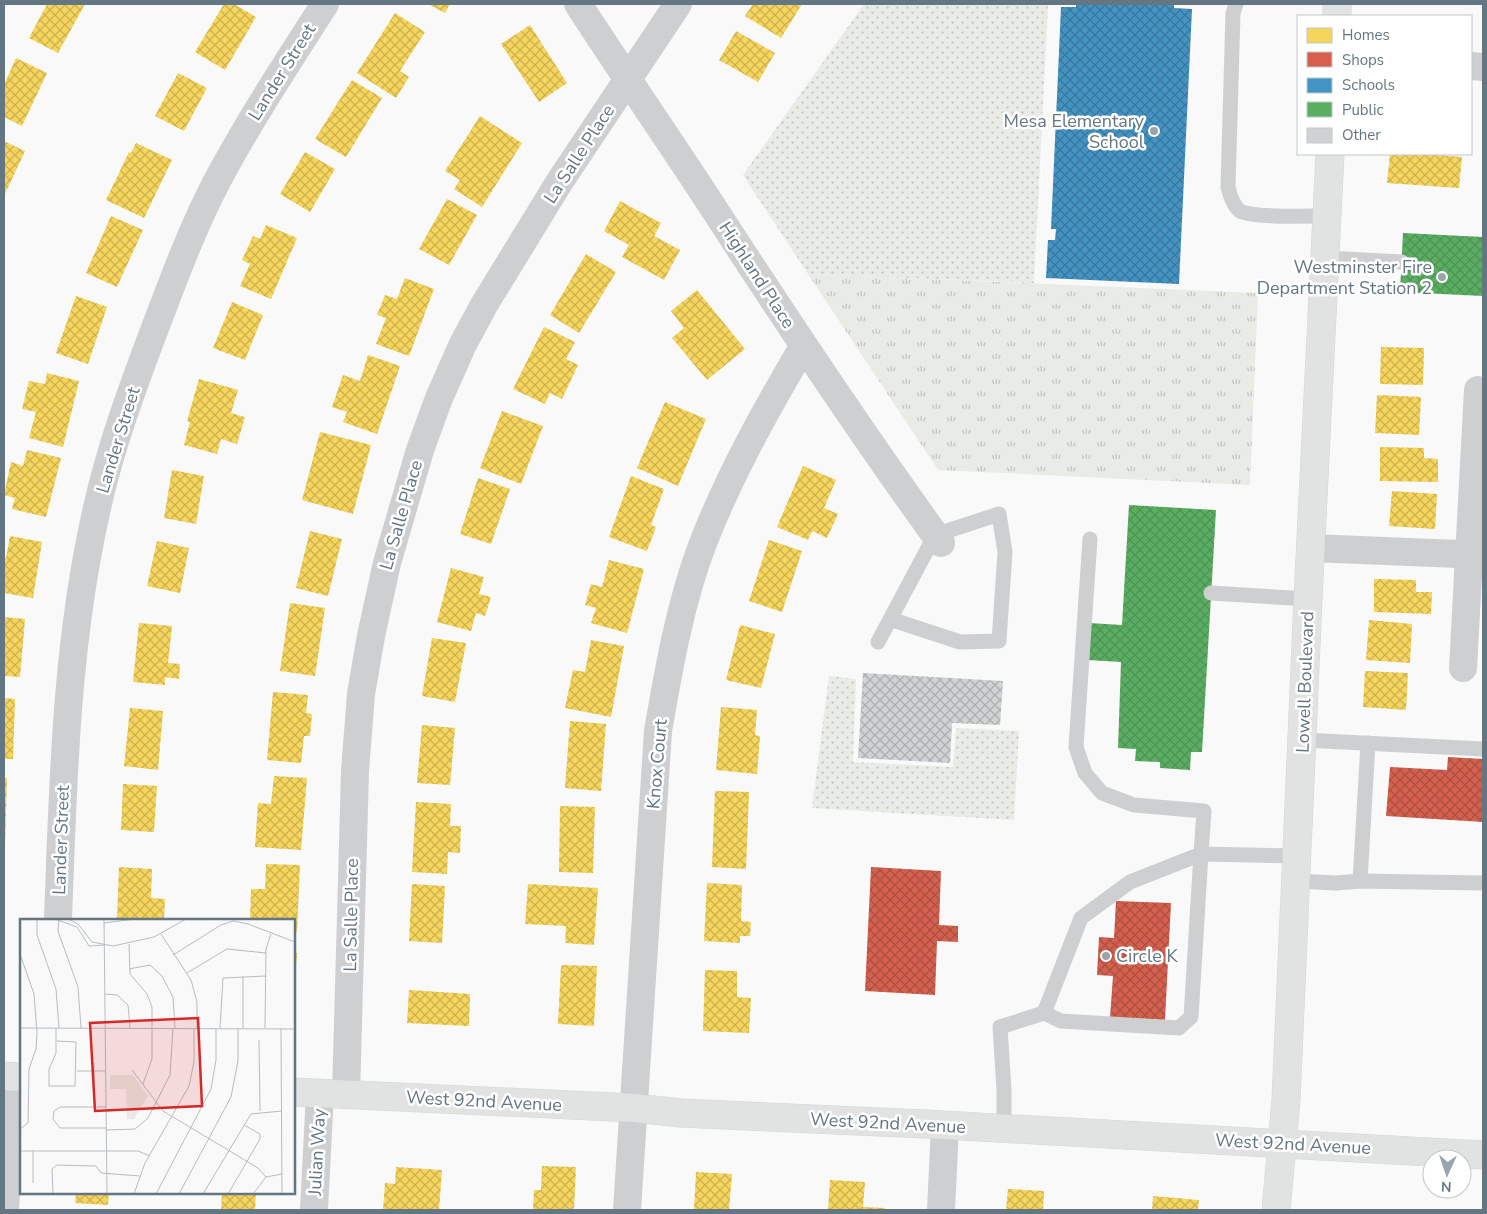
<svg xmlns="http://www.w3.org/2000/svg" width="1487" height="1214" font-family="'Nunito Sans',sans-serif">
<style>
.grass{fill:url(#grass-tufts)}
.park{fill:url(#park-dots)}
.homes{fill:url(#homes-cross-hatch)}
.shops{fill:url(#shops-cross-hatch)}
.schools{fill:url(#schools-cross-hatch)}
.public{fill:url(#public-cross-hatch)}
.building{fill:url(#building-cross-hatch)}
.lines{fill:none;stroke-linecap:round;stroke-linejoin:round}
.secondary-casing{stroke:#d5d6d7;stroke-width:29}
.primary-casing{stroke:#d5d6d7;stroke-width:29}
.lane{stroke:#cecfd0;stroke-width:15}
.street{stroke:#cecfd0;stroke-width:28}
.secondary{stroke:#e1e2e2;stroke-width:28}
.primary{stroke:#e1e2e2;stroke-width:28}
.poi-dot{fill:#99a4ac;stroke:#fff;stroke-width:2}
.labels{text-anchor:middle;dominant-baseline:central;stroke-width:5;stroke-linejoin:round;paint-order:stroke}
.street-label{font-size:18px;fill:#657683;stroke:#fff}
.poi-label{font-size:18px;fill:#657683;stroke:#fff;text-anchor:end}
.inset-road{fill:none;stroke:#b5bdc3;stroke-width:1}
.view{fill:#d62828;fill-opacity:0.15;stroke:#d62828;stroke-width:2.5}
.inset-edge{fill:none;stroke:#657683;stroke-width:2.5}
</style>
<defs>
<pattern id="grass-tufts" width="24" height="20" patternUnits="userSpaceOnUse" patternTransform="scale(1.25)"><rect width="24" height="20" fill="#e8ebe6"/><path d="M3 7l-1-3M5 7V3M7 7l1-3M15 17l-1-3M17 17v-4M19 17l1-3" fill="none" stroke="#c0c3c0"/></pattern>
<pattern id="park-dots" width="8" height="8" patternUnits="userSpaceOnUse" patternTransform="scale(1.25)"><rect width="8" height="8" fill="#e8ebe6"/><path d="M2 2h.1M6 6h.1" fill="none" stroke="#c0c3c0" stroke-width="1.8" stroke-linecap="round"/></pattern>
<pattern id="homes-cross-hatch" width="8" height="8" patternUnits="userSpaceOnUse" patternTransform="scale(1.25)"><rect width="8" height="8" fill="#f6d55c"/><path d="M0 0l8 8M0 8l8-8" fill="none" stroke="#cbb151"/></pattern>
<pattern id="shops-cross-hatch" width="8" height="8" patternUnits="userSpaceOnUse" patternTransform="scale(1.25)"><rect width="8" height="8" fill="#d6604d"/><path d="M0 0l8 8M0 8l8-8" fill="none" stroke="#a85144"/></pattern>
<pattern id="schools-cross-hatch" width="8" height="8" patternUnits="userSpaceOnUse" patternTransform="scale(1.25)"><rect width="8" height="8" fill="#4393c3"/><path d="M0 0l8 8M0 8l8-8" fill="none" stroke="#3a779c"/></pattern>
<pattern id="public-cross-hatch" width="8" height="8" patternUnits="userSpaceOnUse" patternTransform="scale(1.25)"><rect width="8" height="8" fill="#5aae61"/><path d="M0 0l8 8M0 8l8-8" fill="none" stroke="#4e9255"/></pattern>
<pattern id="building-cross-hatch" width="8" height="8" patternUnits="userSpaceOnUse" patternTransform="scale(1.25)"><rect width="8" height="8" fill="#d0d2d3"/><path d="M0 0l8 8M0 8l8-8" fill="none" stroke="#acafb1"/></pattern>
</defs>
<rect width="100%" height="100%" fill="#f9f9f9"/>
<!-- grass -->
<polygon class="grass" points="808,274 1258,293 1250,485 938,470"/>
<!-- park -->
<g class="park">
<polygon points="864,4 1048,4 1034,283 808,274 743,175"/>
<polygon points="829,676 856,679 853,762 953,767 956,728 1019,731 1014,820 812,808"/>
</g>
<!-- homes -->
<g class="homes">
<polygon points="47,4 85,4 58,53 29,38"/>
<polygon points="224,4 234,4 256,17 225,70 195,52"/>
<polygon points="428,4 450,4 445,13"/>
<polygon points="753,4 802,4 781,38 745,16"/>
<polygon points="395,13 425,32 400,71 409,77 396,98 357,73"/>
<polygon points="530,25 567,83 539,102 501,44"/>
<polygon points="736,31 775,53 758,82 719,60"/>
<polygon points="16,58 47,73 22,126 4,117 4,85"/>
<polygon points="178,73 207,88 184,131 155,116"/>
<polygon points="352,80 382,98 346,157 315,139"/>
<polygon points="480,116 522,143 482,207 454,189 460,180 445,171"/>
<polygon points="4,141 25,151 5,194 4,193"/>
<polygon points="136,143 172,160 144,218 106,200 129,152 131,153"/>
<polygon points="305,152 335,169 310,212 280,194"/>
<polygon points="1390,154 1425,154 1462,157 1459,188 1387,183"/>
<polygon points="447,199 477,215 449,265 419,249"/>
<polygon points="620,201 661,223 654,236 680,250 664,280 622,257 629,245 604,231"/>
<polygon points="111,216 143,230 117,287 86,273"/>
<polygon points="266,225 297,238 271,299 240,286 250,264 242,260 253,236 260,239"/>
<polygon points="586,254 616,272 579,333 550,315"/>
<polygon points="405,278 434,289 409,356 376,344 386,318 377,315 385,295 397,299"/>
<polygon points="697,290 745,349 707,380 672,338 684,328 671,311"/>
<polygon points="76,296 107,307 88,364 56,353"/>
<polygon points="232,302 263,315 245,360 213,348"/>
<polygon points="544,327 575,342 566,359 578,365 562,399 550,393 545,404 513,389"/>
<polygon points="1381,347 1424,348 1423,385 1380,384"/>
<polygon points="368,355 400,366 377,434 343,422 347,412 332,407 343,375 360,381"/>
<polygon points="47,373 79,381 63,447 29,438 36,412 22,409 29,381 45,384"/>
<polygon points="199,379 238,390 231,413 245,417 237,444 221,439 217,454 184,445 190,422 187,421"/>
<polygon points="1377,395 1421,397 1419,435 1375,433"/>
<polygon points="665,402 706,419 678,486 637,468"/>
<polygon points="502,411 543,426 521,484 480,468"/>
<polygon points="320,432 371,445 353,514 302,500"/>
<polygon points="1380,447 1424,448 1424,458 1438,459 1438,482 1380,481"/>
<polygon points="27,450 61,458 46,517 12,509 15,498 4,495 11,462 23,466"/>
<polygon points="803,466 836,480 824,508 838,514 827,538 812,531 808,540 777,527"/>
<polygon points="172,470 204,476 196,524 164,518"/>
<polygon points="631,476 664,489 651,525 656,527 647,551 609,537"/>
<polygon points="478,478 510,489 491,544 460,534"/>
<polygon points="1392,491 1437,494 1435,529 1389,526"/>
<polygon points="310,531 342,539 328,596 296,588"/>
<polygon points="10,536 42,542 33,598 4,593 4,558 6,558"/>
<polygon points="769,540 802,551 782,612 749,601"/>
<polygon points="157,541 189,548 180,593 147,586"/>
<polygon points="609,560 644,569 627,633 591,623 596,608 585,605 591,584 602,587"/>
<polygon points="451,568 484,577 479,594 491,597 485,616 476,613 471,631 437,622"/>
<polygon points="1374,579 1416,580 1416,592 1432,592 1431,614 1374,612"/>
<polygon points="290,603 325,608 315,676 280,671"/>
<polygon points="4,617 25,619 20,677 4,676"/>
<polygon points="1369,620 1412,624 1410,663 1366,660"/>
<polygon points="139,623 172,626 168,663 180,664 179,679 165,677 165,685 133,682"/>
<polygon points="740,625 775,634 761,688 726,680"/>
<polygon points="432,638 466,643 455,702 422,696"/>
<polygon points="591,640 624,646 611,717 565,708 573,670 585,672"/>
<polygon points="1365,671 1408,673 1406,710 1363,707"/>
<polygon points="273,692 308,695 306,713 312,714 310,736 304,736 301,763 267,760"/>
<polygon points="4,698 15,699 13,759 4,759"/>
<polygon points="721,707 757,710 755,735 760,736 757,774 716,770"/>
<polygon points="130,708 163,711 158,770 124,766"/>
<polygon points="570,721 606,724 601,791 565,788"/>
<polygon points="422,725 455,728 450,785 417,783"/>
<polygon points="274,776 307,778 301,850 255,847 258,803 271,804"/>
<polygon points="4,778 7,778 5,847 4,847"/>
<polygon points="123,784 157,786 154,832 121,830"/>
<polygon points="715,791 749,792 746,869 712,867"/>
<polygon points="416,802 451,804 450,826 461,826 460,853 448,852 447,874 412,872"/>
<polygon points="560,806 595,807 593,873 559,872"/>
<polygon points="266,864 300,865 297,932 294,932 294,920 250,920 251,889 265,889"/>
<polygon points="119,867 152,869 151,898 165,899 164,920 117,920"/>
<polygon points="707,883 742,885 741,921 751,922 750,936 740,936 740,943 704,941"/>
<polygon points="412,884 445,886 442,943 409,941"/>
<polygon points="528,884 598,888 594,945 565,943 566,926 525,924"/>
<polygon points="294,953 297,953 295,983 294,983"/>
<polygon points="561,965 597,966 594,1026 558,1024"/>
<polygon points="705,970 737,971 737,997 751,998 749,1033 703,1031"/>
<polygon points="409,990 470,994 469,1026 407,1023"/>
<polygon points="542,1166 576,1167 574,1210 533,1210 534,1190 541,1190"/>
<polygon points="396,1167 442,1170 439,1210 383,1210 385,1183 395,1184"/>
<polygon points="696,1172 732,1174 729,1210 694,1210"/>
<polygon points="830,1180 865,1182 863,1207 885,1208 885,1210 828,1210"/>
<polygon points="1008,1189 1044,1191 1043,1210 1006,1210"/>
<polygon points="76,1193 109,1193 108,1205 75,1203"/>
<polygon points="222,1193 256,1193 255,1210 221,1210"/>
<polygon points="1153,1196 1199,1200 1198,1210 1152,1210"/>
</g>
<!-- shops -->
<g class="shops">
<polygon points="1448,757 1483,759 1483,822 1386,816 1390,767 1447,770"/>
<polygon points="871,867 941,871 939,925 958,926 958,942 937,941 935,995 865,991"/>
<polygon points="1116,901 1171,903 1165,1020 1110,1018 1113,976 1097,975 1099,937 1114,938"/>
</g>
<!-- schools -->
<polygon class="schools" points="1076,4 1174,4 1174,8 1192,9 1179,284 1046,278 1048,240 1055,240 1056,229 1051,229 1061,7 1076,7"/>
<!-- public -->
<g class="public">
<polygon points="1403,233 1483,237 1483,296 1400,292"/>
<polygon points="1129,505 1216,510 1202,752 1191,752 1190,770 1160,768 1160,762 1135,761 1136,749 1118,748 1121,662 1087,660 1089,623 1122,625"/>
</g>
<!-- building -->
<polygon class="building" points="863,673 1003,681 1000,725 952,723 950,763 858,758"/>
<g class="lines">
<defs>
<g id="secondary">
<polyline points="1337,16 1337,4"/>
<polyline points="1276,1210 1286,1100 1308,599 1330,154"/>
</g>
<g id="primary">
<polyline points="4,1076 21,1077"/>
<polyline points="294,1092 634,1108 681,1113 925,1124 1483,1155"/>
</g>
</defs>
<!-- secondary casing -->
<use href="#secondary" class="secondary-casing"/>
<!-- primary casing -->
<use href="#primary" class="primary-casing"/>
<!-- lane -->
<g class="lane">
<path d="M1236 4 1233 13 1228 187C1230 195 1233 206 1240 211 1252 218 1311 216 1327 216"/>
<polyline points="1326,258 1402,262"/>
<polyline points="1090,539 1076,747 1085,773 1102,793 1134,805 1204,811 1201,854 1298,856"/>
<polyline points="1211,593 1308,599"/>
<path d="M878 642C897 606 916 571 935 535L999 514 1005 552 999 641 960 642 890 619"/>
<polyline points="1303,740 1483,749"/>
<polyline points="1296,881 1336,883 1360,881 1483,883"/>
<polyline points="1360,881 1368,743"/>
<polyline points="1004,1129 1004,1090 1000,1027 1044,1013 1081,918 1130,882 1201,854 1191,1017 1179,1028 1061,1021 1044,1013"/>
</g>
<!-- street -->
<g class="street">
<path d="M578 4C624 75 672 144 718 215 790 326 863 436 941 543"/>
<polyline points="1471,66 1483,67"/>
<polyline points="1311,548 1483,555"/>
<polyline points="1463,668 1478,390"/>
<path d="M58 920C63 782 66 643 97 508 110 449 131 392 152 336 171 286 191 231 216 183 249 121 287 63 325 4"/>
<polyline points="346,1095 355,771 361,694 371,636 387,563 420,450 439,398 463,344 484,305 560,181 678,4"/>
<polyline points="5,1210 12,1077"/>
<polyline points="314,1210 320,1093"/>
<path d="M627 1210 658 731C669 668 680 603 703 543 730 474 766 410 803 347"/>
<polyline points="941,1210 945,1126"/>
</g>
<!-- secondary -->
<use href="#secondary" class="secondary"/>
<!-- primary -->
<use href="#primary" class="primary"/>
</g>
<!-- markers -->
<g class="poi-dot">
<circle cx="1154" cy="131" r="5"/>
<circle cx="1442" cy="277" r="5"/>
<circle cx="1106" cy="956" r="5"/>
</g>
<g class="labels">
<!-- street labels -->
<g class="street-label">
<text transform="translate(282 72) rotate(-58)">Lander Street</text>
<text transform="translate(579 154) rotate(-57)">La Salle Place</text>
<text transform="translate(757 275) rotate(57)">Highland Place</text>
<text transform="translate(118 440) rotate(-73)">Lander Street</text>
<text transform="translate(401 515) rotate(-74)">La Salle Place</text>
<text transform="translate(1305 682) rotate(-88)">Lowell Boulevard</text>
<text transform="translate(657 764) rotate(-85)">Knox Court</text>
<text transform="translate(61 840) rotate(-88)">Lander Street</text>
<text transform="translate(351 915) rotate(-89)">La Salle Place</text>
<text transform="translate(484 1101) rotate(3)">West 92nd Avenue</text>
<text transform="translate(888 1123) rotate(3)">West 92nd Avenue</text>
<text transform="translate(1293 1144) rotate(3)">West 92nd Avenue</text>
<text transform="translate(317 1152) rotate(-87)">Julian Way</text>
</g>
<!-- poi labels -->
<g class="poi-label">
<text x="1144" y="121">Mesa Elementary<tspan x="1144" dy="21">School</tspan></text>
<text x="1432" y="267">Westminster Fire<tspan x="1432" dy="21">Department Station 2</tspan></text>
<text x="1116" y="956" text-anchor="start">Circle K</text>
</g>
</g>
<!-- overview -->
<g transform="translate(20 919)">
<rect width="275" height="275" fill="#f9f9f9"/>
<path d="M90 156H113L123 170H90Z" fill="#e8ebe6"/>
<path d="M106 170H123L128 177 114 200H107Z" fill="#e8ebe6"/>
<path class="inset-road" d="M17 0V16L36 70 39 109M35 0 57 8 69 27 85 26M39 0 38 12 58 68 61 109M49 0 59 6 72 23 93 27 134 18 166 0M84 0 87 275M84 4 115 0M141 15 171 61 177 83V109M109 25 110 55 127 75 132 88V140L123 165M0 35 14 75 17 114 16 130 9 150 8 204 0 210M153 36 201 6 213 2 228 5 275 23M109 50 130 46 142 57 153 78 155 109M167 54 207 30 246 34M85 75 97 76 108 86 110 109M0 109 275 110M36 109V134L29 150V167H55L56 123 37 122M200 109 203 59 246 57M223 109V57M245 109 246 30 251 15M261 109 262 275M239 121 240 192M112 151 143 192 238 249 246 258M57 152H85M74 164V144M86 188H40L34 192 33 200 40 209H86M86 211 115 210 128 199 150 156 153 109M0 232H118L130 237M13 264V232M33 275 32 250 37 246 76 247 81 254 120 257M114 275 125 244 169 167 174 143V109M136 275 191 170 196 141V109M159 275 211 178 218 142V109M183 275 231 195 262 192M208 275 240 220V215L224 206M233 275 246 258 262 255"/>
<path class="view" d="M178 99 182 187 75 192 70 104Z"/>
<rect width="275" height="275" class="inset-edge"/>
</g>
<!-- border -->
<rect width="1487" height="1214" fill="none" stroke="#657683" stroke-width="10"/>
<!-- legend -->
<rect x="1297" y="15" width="175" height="140" fill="#ffffff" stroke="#c1c8cd"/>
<rect x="1307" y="28" width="25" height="15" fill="#f6d55c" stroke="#c1c8cd"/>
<text x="1342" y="40" font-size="15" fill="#657683">Homes</text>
<rect x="1307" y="52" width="25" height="15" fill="#d6604d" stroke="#c1c8cd"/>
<text x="1342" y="65" font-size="15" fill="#657683">Shops</text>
<rect x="1307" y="78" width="25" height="15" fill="#4393c3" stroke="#c1c8cd"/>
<text x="1342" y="90" font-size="15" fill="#657683">Schools</text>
<rect x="1307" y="102" width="25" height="15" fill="#5aae61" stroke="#c1c8cd"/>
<text x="1342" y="115" font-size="15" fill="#657683">Public</text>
<rect x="1307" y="128" width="25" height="15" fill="#d0d2d3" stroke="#c1c8cd"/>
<text x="1342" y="140" font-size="15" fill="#657683">Other</text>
<!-- north arrow -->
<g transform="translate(1447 1174) rotate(183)"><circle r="24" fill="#ffffff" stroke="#c1c8cd"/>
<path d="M0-4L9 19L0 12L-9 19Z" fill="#99a4ac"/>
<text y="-8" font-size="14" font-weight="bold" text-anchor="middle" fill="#657683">N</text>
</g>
</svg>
